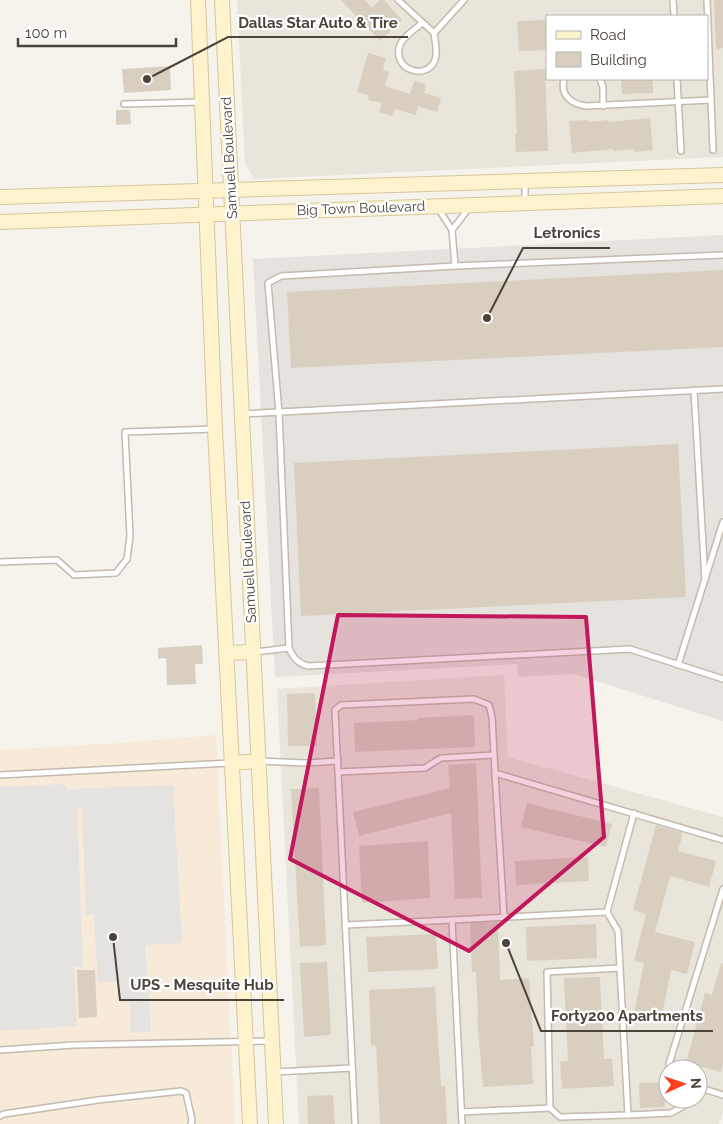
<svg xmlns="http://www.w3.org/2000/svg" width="723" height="1124" font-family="Raleway,sans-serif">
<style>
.residential{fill:#eae5da;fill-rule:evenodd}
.commercial{fill:#f7ead8}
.industrial{fill:#e6e2dd}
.parking{fill:#e5e3e0}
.building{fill:#d8cfc1}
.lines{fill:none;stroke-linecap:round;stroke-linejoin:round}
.service-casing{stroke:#c2bbae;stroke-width:8}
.secondary-casing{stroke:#d6c79b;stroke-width:16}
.service{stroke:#fff;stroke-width:5}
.secondary{stroke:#fff3cd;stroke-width:14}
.marked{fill:#c2185b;fill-opacity:0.2;stroke:#c2185b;stroke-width:4;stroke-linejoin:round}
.labels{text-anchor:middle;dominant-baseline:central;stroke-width:4.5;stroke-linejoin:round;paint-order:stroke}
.street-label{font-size:14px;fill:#4b4439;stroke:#fff}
.leader{fill:none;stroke:#4b4439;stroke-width:2}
.callout-dot{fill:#4b4439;stroke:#fff;stroke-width:2}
.callout-label{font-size:15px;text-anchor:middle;font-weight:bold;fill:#4b4439;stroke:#fff;stroke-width:4.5;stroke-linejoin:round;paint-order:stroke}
</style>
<rect width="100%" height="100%" fill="#f6f3ec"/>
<!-- residential -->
<g class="residential">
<path d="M237 0H723V157L254 179 245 163ZM547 16H707V79H547Z"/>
<path d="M504 675 508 757 723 817V1111L719 1124H299L277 689ZM668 1069H698V1099H668Z"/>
</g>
<!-- commercial -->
<polygon class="commercial" points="216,735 235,1124 0,1124 0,750 120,743"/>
<!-- industrial -->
<polygon class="industrial" points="723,235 723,721 574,674 518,677 517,664 275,677 253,259"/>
<!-- parking -->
<polygon class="parking" points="63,784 67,789 173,785 182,943 145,945 151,1031 130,1033 130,1002 120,1002 118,982 98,982 94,915 86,915 82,808 77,808 83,967 74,967 77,1026 0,1031 0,787"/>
<!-- building -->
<g class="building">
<polygon points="341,0 365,0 372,8 380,0 384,0 402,20 380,41"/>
<polygon points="714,0 723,0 723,48 716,49"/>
<polygon points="547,20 547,50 519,51 517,21"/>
<polygon points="368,53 386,58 383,70 389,72 385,86 410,94 414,81 426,84 424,93 441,98 437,112 418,106 416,115 395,109 392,116 379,112 382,103 368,100 369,95 357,92"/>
<polygon points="170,66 171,90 124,93 122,69"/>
<polygon points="545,69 548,151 516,152 515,134 517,134 514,71"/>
<polygon points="621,79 653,79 653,93 622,94"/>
<polygon points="116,110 130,110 131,124 116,125"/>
<polygon points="650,118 653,150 634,152 634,149 614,151 613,149 572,153 569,121 588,120 588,122 608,120 608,122"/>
<polygon points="723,270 723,347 291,368 287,292"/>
<polygon points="678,444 686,597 301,616 294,463"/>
<polygon points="202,645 203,664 195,664 196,684 167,685 166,658 158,659 158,648"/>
<polygon points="315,693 317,746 288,746 287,694"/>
<polygon points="474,715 475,747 355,752 354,723 418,720 418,718"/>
<polygon points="476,763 482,898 455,899 451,813 359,836 353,812 450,788 448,765"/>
<polygon points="319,788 326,945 300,947 291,789"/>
<polygon points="527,803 612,824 606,847 521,827"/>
<polygon points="656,825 683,833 678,851 716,861 709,887 670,876 655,932 695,942 687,974 671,970 661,1019 634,1013 644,963 634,961 646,914 633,910"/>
<polygon points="428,841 430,898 362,903 359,846"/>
<polygon points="588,857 589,881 516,885 515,861"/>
<polygon points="498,922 500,980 529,978 534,1047 531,1047 533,1084 483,1087 477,1018 478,1018 476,972 472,972 470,923"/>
<polygon points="596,924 597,958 527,961 526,927"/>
<polygon points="436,934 438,969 368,972 366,937"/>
<polygon points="327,962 331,1035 304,1037 300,963"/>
<polygon points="721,963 723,963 723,1063 721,1072 686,1063 705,993 712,995"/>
<polygon points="77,970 95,970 97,1017 79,1018"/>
<polygon points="600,977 604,1059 612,1059 614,1086 562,1089 560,1062 568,1061 564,978"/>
<polygon points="435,987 441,1086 445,1086 447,1124 380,1124 376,1045 371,1046 369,990"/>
<polygon points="664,1082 665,1107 640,1108 639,1083"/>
<polygon points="333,1095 335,1124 308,1124 307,1096"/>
</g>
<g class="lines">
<defs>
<g id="service">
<polyline points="398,0 434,33 464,0"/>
<polyline points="673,0 674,16"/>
<path d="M422 23C416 29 403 36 400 45 391 70 427 81 435 60 438 52 435 41 434 33"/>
<path d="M564 79C560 95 571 104 586 106L711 100 707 0"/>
<polyline points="600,79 603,87 603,106"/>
<polyline points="677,79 681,151"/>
<polyline points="711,100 713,150"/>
<polyline points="124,104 201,102"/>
<polyline points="525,201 525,182"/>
<polyline points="438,208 452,230 469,208"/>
<polyline points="452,230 455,266 723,255"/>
<path d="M455 266 281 276 268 283 279 413 289 648C293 658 298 663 308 666L630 649 723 679"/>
<polyline points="694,390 705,580"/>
<polyline points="242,414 723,389"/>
<polyline points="0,562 57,560 74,575 116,573 127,559 130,536 125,432 215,429"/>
<polyline points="255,652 289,648"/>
<polyline points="678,665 723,522"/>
<polyline points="259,761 306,763 338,761"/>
<polyline points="338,772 425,768 441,758 494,755"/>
<polyline points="495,773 504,917"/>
<polyline points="0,775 230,763"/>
<polyline points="607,912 618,931 628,1115 560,1117 550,1108 547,972 620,968"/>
<polyline points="345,925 452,920"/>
<polyline points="0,1050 74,1045 271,1041"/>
<polyline points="672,1069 669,1064 723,889"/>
<polyline points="275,1072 352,1068"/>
<polyline points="698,1087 723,1095"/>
<polyline points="461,1112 550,1108"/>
<polyline points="628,1115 671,1113 685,1105 687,1099"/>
<polyline points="0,1116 4,1114 98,1100 181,1091 186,1093 192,1120 191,1124"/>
<polyline points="355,1124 335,710 341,705 474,699 489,705 492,717 495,773 723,840"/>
<polyline points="462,1124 452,920 607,912 634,813"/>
</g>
<g id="secondary">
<polyline points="198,0 215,429 250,1124"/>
<polyline points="222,0 276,1124"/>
<polyline points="0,197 723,175"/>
<polyline points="0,222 723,196"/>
<polyline points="227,653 253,652"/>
<polyline points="233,763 259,761"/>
</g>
</defs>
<!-- service casing -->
<use href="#service" class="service-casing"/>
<!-- secondary casing -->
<use href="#secondary" class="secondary-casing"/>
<!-- service -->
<use href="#service" class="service"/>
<!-- secondary -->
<use href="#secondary" class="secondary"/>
</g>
<!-- marked area -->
<path class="marked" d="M338 615 586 617 604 837 469 951 290 859Z"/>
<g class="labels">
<!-- street labels -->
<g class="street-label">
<text transform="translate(229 158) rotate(-93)">Samuell Boulevard</text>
<text transform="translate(361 208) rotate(-2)">Big Town Boulevard</text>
<text transform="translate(248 562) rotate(-93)">Samuell Boulevard</text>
</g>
</g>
<!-- callouts -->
<path class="leader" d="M147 79L228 37H408M487 318L523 248H610M113 937L120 1000H284M506 943L541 1031H713"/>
<g class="callout-dot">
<circle cx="147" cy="79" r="5"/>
<circle cx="487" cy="318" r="5"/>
<circle cx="113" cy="937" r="5"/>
<circle cx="506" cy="943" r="5"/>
</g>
<g class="callout-label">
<text x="318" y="28">Dallas Star Auto &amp; Tire</text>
<text x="567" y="238">Letronics</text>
<text x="202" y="990">UPS - Mesquite Hub</text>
<text x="627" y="1021">Forty200 Apartments</text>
</g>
<!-- legend -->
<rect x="546" y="15" width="162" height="65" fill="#ffffff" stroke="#b7b4b0"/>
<rect x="556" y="31" width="25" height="8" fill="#fff3cd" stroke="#b7b4b0"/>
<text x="590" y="40" font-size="15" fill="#4b4439">Road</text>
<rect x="556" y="52" width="25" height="15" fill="#d8cfc1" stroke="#b7b4b0"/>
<text x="590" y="65" font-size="15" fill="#4b4439">Building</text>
<!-- north arrow -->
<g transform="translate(683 1084) rotate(87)"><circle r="24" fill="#ffffff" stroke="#b7b4b0"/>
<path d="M0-4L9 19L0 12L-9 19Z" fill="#fc3f1d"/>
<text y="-8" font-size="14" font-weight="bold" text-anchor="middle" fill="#4b4439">N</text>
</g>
<!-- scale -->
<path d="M18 38v8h158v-8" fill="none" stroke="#4b4439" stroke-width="2.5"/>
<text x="25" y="38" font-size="15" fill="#4b4439" stroke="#ffffff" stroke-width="4" paint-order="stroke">100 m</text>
</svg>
